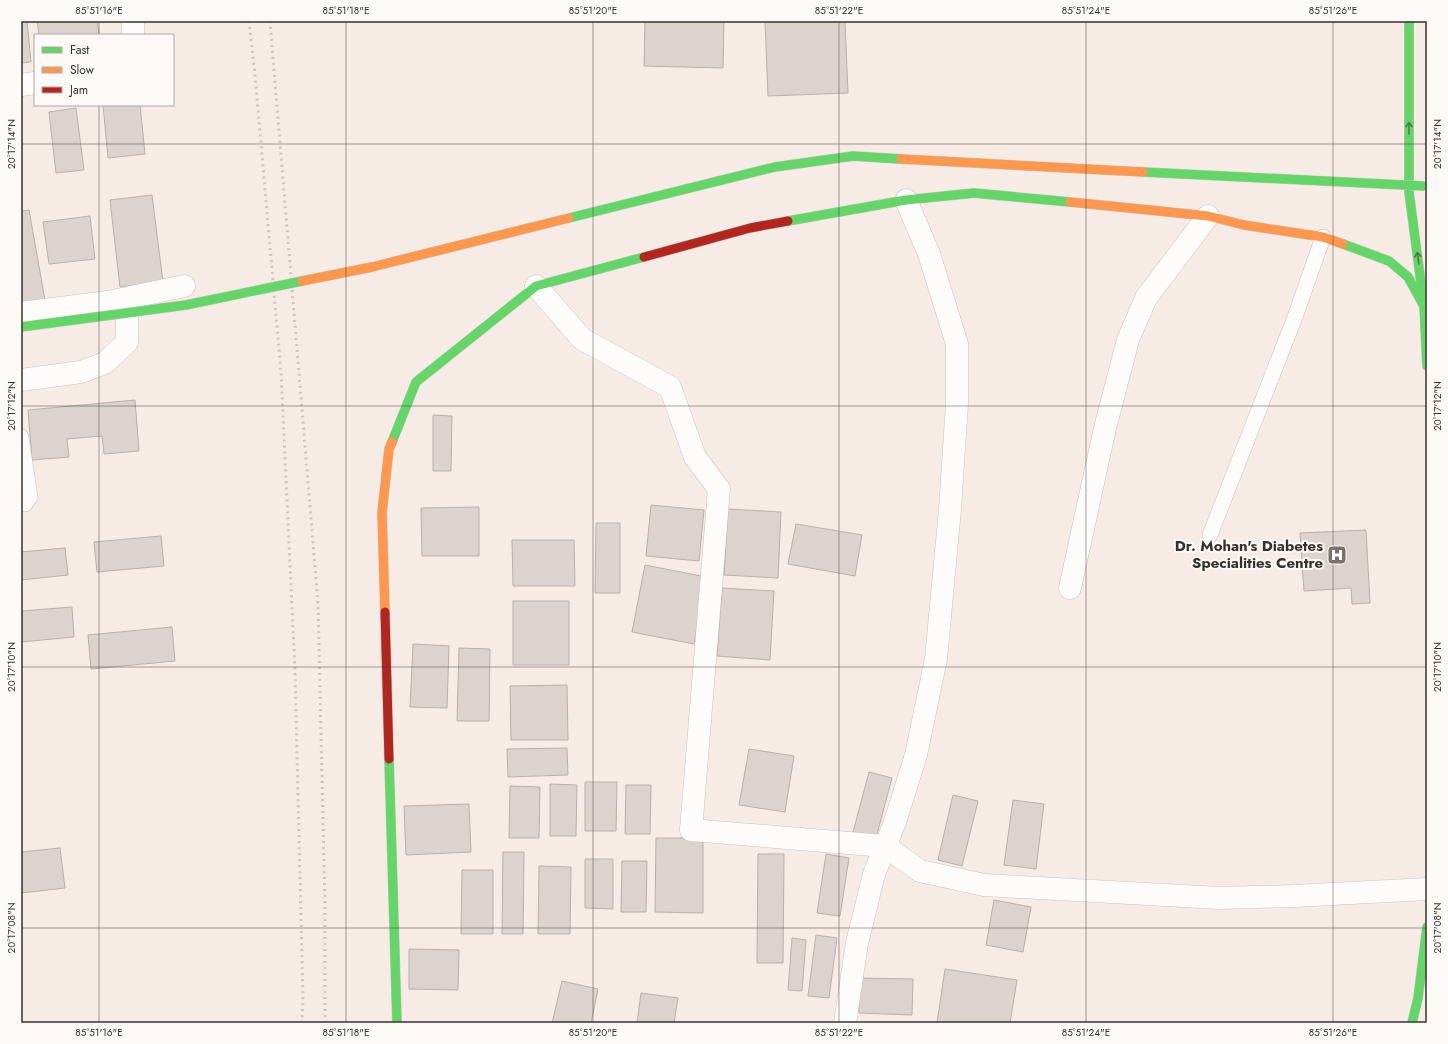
<svg xmlns="http://www.w3.org/2000/svg" width="1448" height="1044" font-family="Jost,sans-serif">
<style>
.building{fill:#dcd3cf;stroke:#b9b0ac}
.lines{fill:none;stroke-linecap:round;stroke-linejoin:round}
.lane-casing{stroke:#cbc3be;stroke-width:16}
.street-casing{stroke:#cbc3be;stroke-width:23}
.fast-casing{stroke:#cbc3be;stroke-width:10}
.slow-casing{stroke:#cbc3be;stroke-width:10}
.jam-casing{stroke:#cbc3be;stroke-width:10}
.lane{stroke:#fefcfb;stroke-width:15}
.street{stroke:#fefcfb;stroke-width:22}
.fast{stroke:#63d668;stroke-width:9}
.slow{stroke:#ff974d;stroke-width:9}
.jam{stroke:#b3261e;stroke-width:9}
.rail{stroke:#c9c6c5;stroke-width:3;stroke-dasharray:2 4;stroke-linecap:butt}
.fast-bridge-casing{stroke:#cbc3be;stroke-width:10;stroke-linecap:butt}
.slow-bridge-casing{stroke:#cbc3be;stroke-width:10;stroke-linecap:butt}
.fast-bridge{stroke:#63d668;stroke-width:9}
.slow-bridge{stroke:#ff974d;stroke-width:9}
.oneway{stroke:#4b7b48}
.ticks{fill:none;stroke:#38302d;stroke-width:1;stroke-opacity:0.45}
.labels{text-anchor:middle;dominant-baseline:central;stroke-width:4;stroke-linejoin:round;paint-order:stroke}
.poi-label{font-size:15px;font-weight:bold;fill:#38302d;stroke:#fdf9f7;text-anchor:end}
.neatline{fill:none;stroke:#38302d;stroke-width:1.5}
.ticks-label{font-size:10px;text-anchor:middle;fill:#38302d}
</style>
<rect width="100%" height="100%" fill="#f6ebe5"/>
<!-- building -->
<g class="building">
<polygon points="21,21 27,21 31,62 21,63"/>
<polygon points="37,21 97,21 99,35 39,35"/>
<polygon points="645,21 724,21 723,68 644,66"/>
<polygon points="765,21 845,21 848,93 768,96"/>
<polygon points="103,105 140,105 145,154 108,158"/>
<polygon points="76,108 84,170 56,173 49,112"/>
<polygon points="152,195 163,282 120,287 110,200"/>
<polygon points="29,210 45,300 21,304 21,211"/>
<polygon points="90,216 95,259 49,264 43,222"/>
<polygon points="135,400 139,451 104,454 102,436 67,439 69,457 32,460 28,410"/>
<polygon points="433,415 452,416 451,471 433,471"/>
<polygon points="651,505 704,510 699,561 646,556"/>
<polygon points="479,507 479,556 422,556 421,508"/>
<polygon points="728,509 781,512 778,578 724,575"/>
<polygon points="596,523 620,523 620,593 595,593"/>
<polygon points="796,524 862,535 855,576 788,564"/>
<polygon points="1366,530 1370,603 1352,604 1351,588 1304,591 1300,533"/>
<polygon points="161,536 164,566 97,572 94,542"/>
<polygon points="512,540 574,540 575,586 513,586"/>
<polygon points="65,548 68,575 21,580 21,552"/>
<polygon points="645,565 706,577 694,644 632,632"/>
<polygon points="722,588 774,591 770,660 717,656"/>
<rect x="513" y="601" width="56" height="64"/>
<polygon points="72,607 74,637 21,642 21,611"/>
<polygon points="172,627 175,661 91,669 88,635"/>
<polygon points="413,644 449,646 447,708 410,707"/>
<polygon points="459,648 490,649 489,721 457,721"/>
<polygon points="567,685 568,740 511,740 510,686"/>
<polygon points="567,748 568,775 508,777 507,749"/>
<polygon points="749,749 794,756 785,812 739,805"/>
<polygon points="869,772 892,778 876,838 853,832"/>
<polygon points="585,782 617,782 616,831 585,831"/>
<polygon points="550,784 577,785 576,836 550,836"/>
<polygon points="626,785 651,785 650,834 625,834"/>
<polygon points="510,786 540,787 539,838 509,838"/>
<polygon points="953,795 978,801 962,866 938,860"/>
<polygon points="1013,800 1044,804 1036,869 1004,865"/>
<polygon points="469,804 471,852 406,855 404,806"/>
<polygon points="656,838 703,838 703,913 655,912"/>
<polygon points="60,848 65,888 21,893 21,852"/>
<polygon points="503,852 524,852 523,934 502,934"/>
<polygon points="758,854 784,854 783,963 757,963"/>
<polygon points="826,854 849,858 840,916 817,913"/>
<polygon points="585,859 613,859 613,909 585,908"/>
<polygon points="622,861 647,861 646,912 621,912"/>
<polygon points="539,866 571,867 570,934 538,934"/>
<polygon points="462,870 493,870 493,934 461,934"/>
<polygon points="994,900 1031,907 1023,952 986,945"/>
<polygon points="816,935 837,938 829,998 808,996"/>
<polygon points="792,938 806,940 802,991 788,990"/>
<polygon points="409,949 459,950 458,990 409,989"/>
<polygon points="945,969 1017,980 1010,1023 937,1023"/>
<polygon points="859,978 913,979 912,1015 859,1013"/>
<polygon points="562,981 598,989 591,1023 552,1023"/>
<polygon points="641,993 678,998 674,1023 637,1023"/>
</g>
<g class="lines">
<defs>
<g id="lane">
<polyline points="21,437 30,497 25,504 21,504"/>
<polyline points="1210,535 1295,317 1323,237"/>
</g>
<g id="street">
<polyline points="133,21 133,35"/>
<polyline points="21,85 35,83"/>
<polyline points="536,286 582,339 670,387 695,457 719,489 691,830 885,846 920,871 984,885 1219,898 1294,896 1427,889"/>
<polyline points="21,313 108,302 184,286"/>
<polyline points="21,380 81,372 105,363 127,342 127,319 125,310 108,302"/>
<polyline points="1070,588 1105,428 1128,340 1146,298 1208,216"/>
<polyline points="845,1023 857,943 874,874 895,822 916,755 936,659 950,509 957,404 957,344 929,254 906,200"/>
</g>
<g id="fast">
<polyline points="1409,21 1409,192 1424,306 1427,366"/>
<polyline points="788,221 906,200 974,193 1070,202"/>
<polyline points="1343,244 1389,261 1408,277 1424,306"/>
<polyline points="392,442 416,382 536,286 644,257"/>
<polyline points="389,759 397,1023"/>
<polyline points="1412,1023 1418,998 1427,927"/>
</g>
<g id="slow">
<polyline points="1070,202 1208,216 1244,225 1323,237 1343,244"/>
<polyline points="385,612 382,513 389,449 392,442"/>
</g>
<g id="jam">
<polyline points="644,257 750,228 788,221"/>
<polyline points="385,612 389,759"/>
</g>
</defs>
<!-- lane casing -->
<use href="#lane" class="lane-casing"/>
<!-- street casing -->
<use href="#street" class="street-casing"/>
<!-- fast casing -->
<use href="#fast" class="fast-casing"/>
<!-- slow casing -->
<use href="#slow" class="slow-casing"/>
<!-- jam casing -->
<use href="#jam" class="jam-casing"/>
<!-- lane -->
<use href="#lane" class="lane"/>
<!-- street -->
<use href="#street" class="street"/>
<!-- fast -->
<use href="#fast" class="fast"/>
<!-- slow -->
<use href="#slow" class="slow"/>
<!-- jam -->
<use href="#jam" class="jam"/>
<!-- rail -->
<g class="rail">
<polyline points="249,21 255,75 281,372 295,671 303,1000 302,1023"/>
<polyline points="270,21 318,604 325,907 325,1023"/>
</g>
<defs>
<g id="fast-bridge">
<polyline points="1143,172 1424,186"/>
<polyline points="569,218 775,167 853,156 901,159"/>
<polyline points="21,327 186,305 302,281"/>
</g>
<g id="slow-bridge">
<polyline points="901,159 1143,172"/>
<polyline points="302,281 372,267 569,218"/>
</g>
</defs>
<!-- fast-bridge casing -->
<use href="#fast-bridge" class="fast-bridge-casing"/>
<!-- slow-bridge casing -->
<use href="#slow-bridge" class="slow-bridge-casing"/>
<!-- fast-bridge -->
<use href="#fast-bridge" class="fast-bridge"/>
<!-- slow-bridge -->
<use href="#slow-bridge" class="slow-bridge"/>
</g>
<!-- one-way arrows -->
<defs><path id="oneway-shaft" d="M-6 0H5M1.5-3L5.5 0L1.5 3" fill="none" stroke-width="1.6" stroke-linecap="round" stroke-linejoin="round"/></defs>
<g class="oneway">
<use href="#oneway-shaft" transform="translate(1409 128) rotate(-90)"/>
<use href="#oneway-shaft" transform="translate(1418 258) rotate(-98)"/>
</g>
<!-- ticks -->
<path class="ticks" d="M99 21V35M346 21V1023M593 21V1023M839 21V1023M1086 21V1023M1333 21V1023M99 105V1023M21 144H1427M21 406H1427M21 667H1427M21 928H1427"/>
<!-- icons -->
<defs>
<symbol id="hospital-square" viewBox="-11 -11 22 22"><rect x="-9" y="-9" width="18" height="18" rx="4" fill="#7a716d" stroke="#fdf9f7"/><path d="M-5-5h3v3.5h4V-5h3V5h-3V1.5h-4V5h-3Z" fill="#fff"/></symbol>
</defs>
<g fill-rule="evenodd">
<use href="#hospital-square" x="1326" y="544" width="22" height="22"/>
</g>
<g class="labels">
<!-- poi labels -->
<g class="poi-label">
<text x="1323" y="546">Dr. Mohan's Diabetes<tspan x="1323" dy="17">Specialities Centre</tspan></text>
</g>
</g>
<!-- border -->
<rect width="1448" height="1044" fill="none" stroke="#fdf9f7" stroke-width="44"/>
<!-- legend -->
<rect x="34" y="34" width="140" height="72" fill="#fdf9f7" stroke="#aea9a6"/>
<rect x="42" y="47" width="20" height="6" fill="#63d668" stroke="#aea9a6"/>
<text x="70" y="54" font-size="12" fill="#38302d">Fast</text>
<rect x="42" y="67" width="20" height="6" fill="#ff974d" stroke="#aea9a6"/>
<text x="70" y="74" font-size="12" fill="#38302d">Slow</text>
<rect x="42" y="87" width="20" height="6" fill="#b3261e" stroke="#aea9a6"/>
<text x="70" y="94" font-size="12" fill="#38302d">Jam</text>
<rect x="22" y="22" width="1404" height="1000" class="neatline"/>
<g class="ticks-label">
<text x="99" y="14">85°51'16"E</text>
<text x="346" y="14">85°51'18"E</text>
<text x="593" y="14">85°51'20"E</text>
<text x="839" y="14">85°51'22"E</text>
<text x="1086" y="14">85°51'24"E</text>
<text x="1333" y="14">85°51'26"E</text>
<text transform="translate(11 144) rotate(-90)" y="4">20°17'14"N</text>
<text transform="translate(1437 144) rotate(-90)" y="4">20°17'14"N</text>
<text transform="translate(11 406) rotate(-90)" y="4">20°17'12"N</text>
<text transform="translate(1437 406) rotate(-90)" y="4">20°17'12"N</text>
<text transform="translate(11 667) rotate(-90)" y="4">20°17'10"N</text>
<text transform="translate(1437 667) rotate(-90)" y="4">20°17'10"N</text>
<text transform="translate(11 928) rotate(-90)" y="4">20°17'08"N</text>
<text transform="translate(1437 928) rotate(-90)" y="4">20°17'08"N</text>
<text x="99" y="1036">85°51'16"E</text>
<text x="346" y="1036">85°51'18"E</text>
<text x="593" y="1036">85°51'20"E</text>
<text x="839" y="1036">85°51'22"E</text>
<text x="1086" y="1036">85°51'24"E</text>
<text x="1333" y="1036">85°51'26"E</text>
</g>
</svg>
